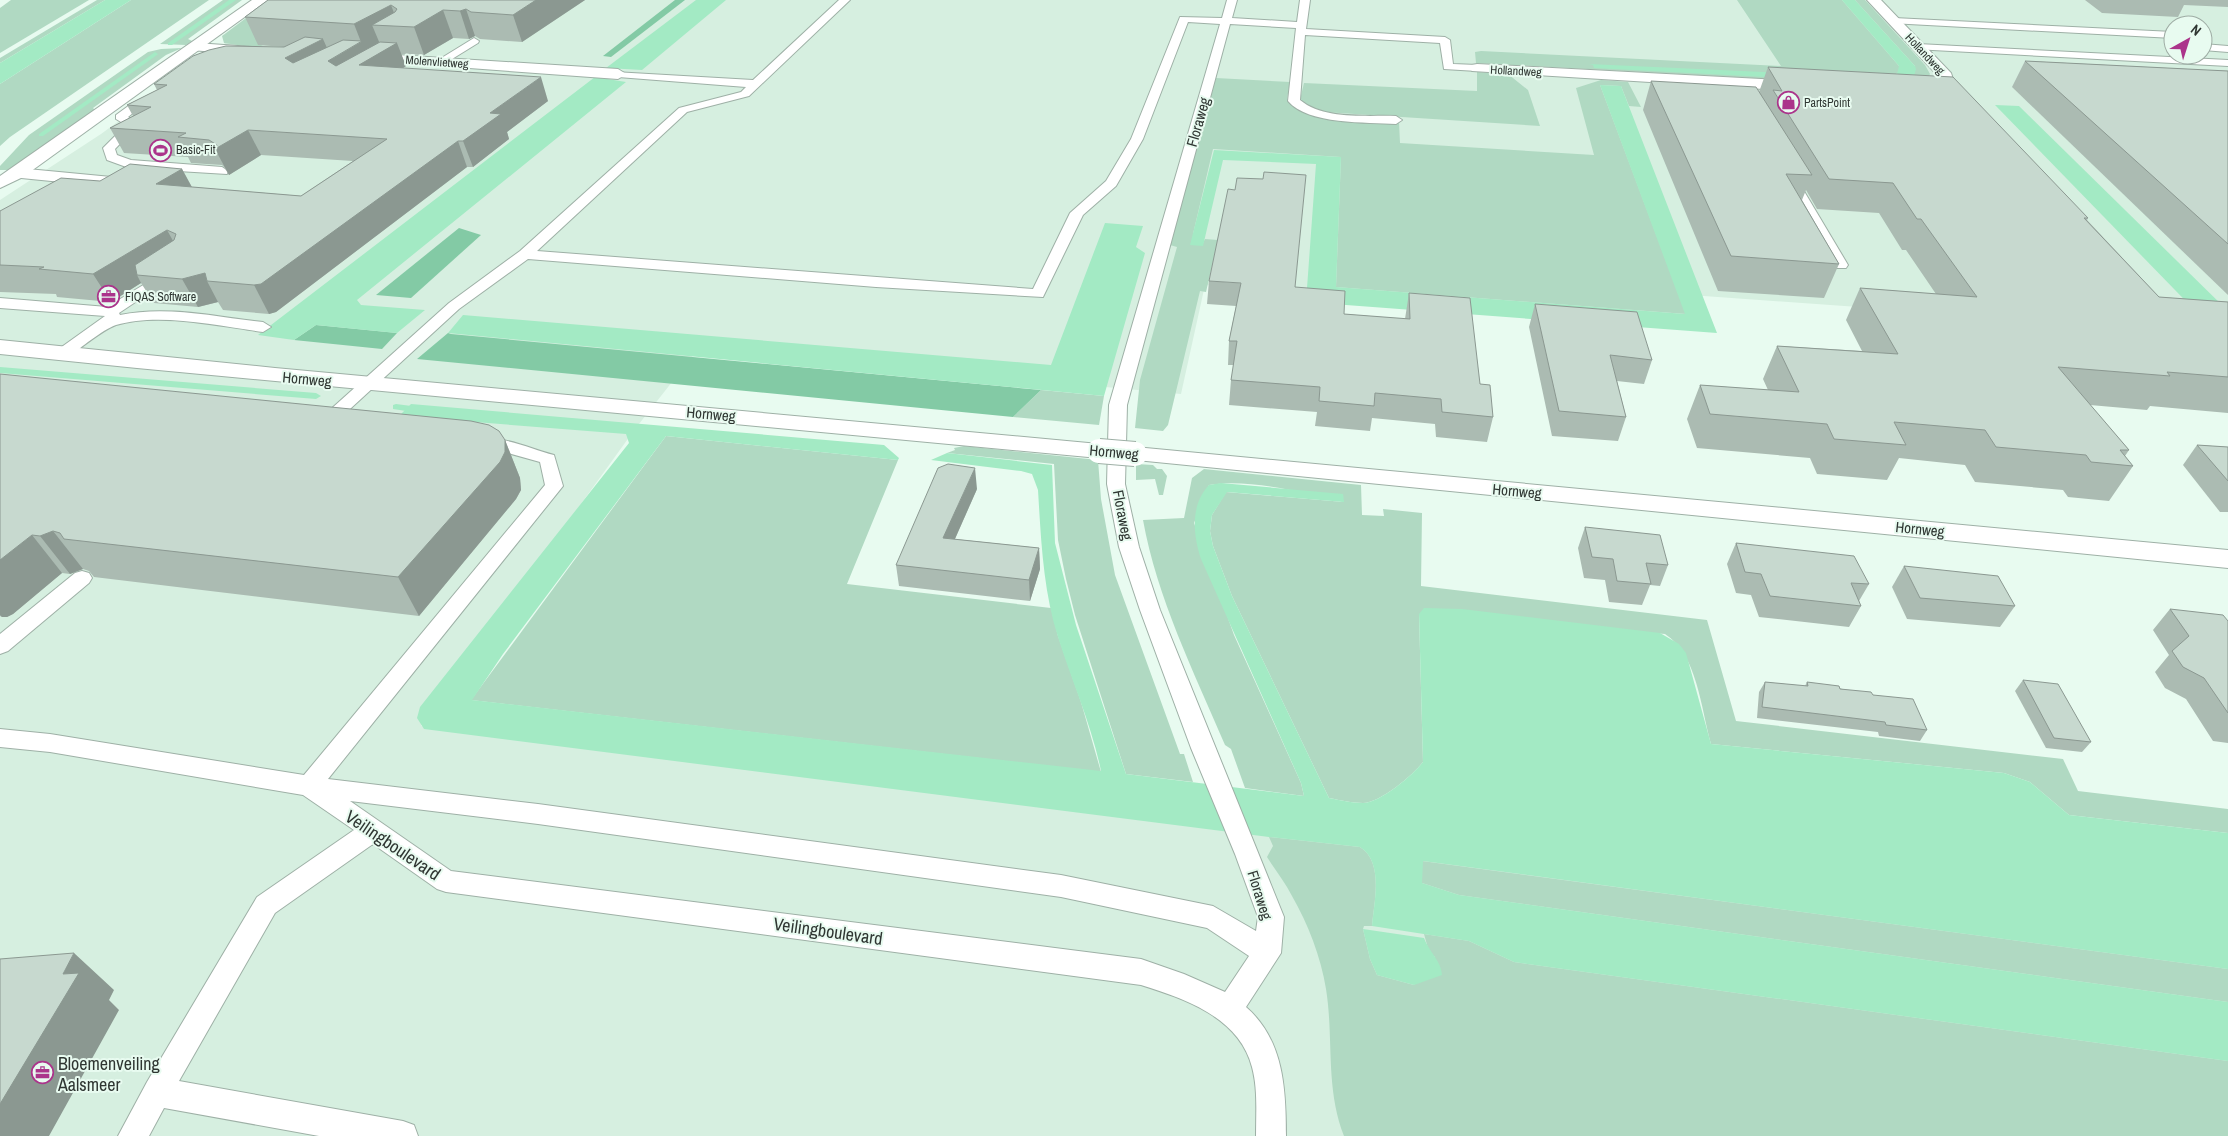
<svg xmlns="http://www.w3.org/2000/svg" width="2228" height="1136" font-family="'Archivo Narrow',sans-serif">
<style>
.built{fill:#d6efe0;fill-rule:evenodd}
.green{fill:#b0d9c2}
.forest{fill:#83caa5}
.water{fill:#a3eac4}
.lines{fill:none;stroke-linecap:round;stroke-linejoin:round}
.stream{fill:#a3eac4;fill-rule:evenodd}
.service-casing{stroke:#9eb0a6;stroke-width:2}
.minor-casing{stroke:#9eb0a6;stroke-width:2}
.tertiary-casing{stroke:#9eb0a6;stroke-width:2}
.service{fill:#fff;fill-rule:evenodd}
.minor{fill:#fff;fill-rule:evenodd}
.tertiary{fill:#fff;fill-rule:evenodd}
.minor-bridge-casing{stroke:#9eb0a6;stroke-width:26;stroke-linecap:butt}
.minor-bridge{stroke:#fff;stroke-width:24}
.wall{fill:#abbbb2}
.shaded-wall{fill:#8b9891}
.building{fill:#c7d9cf;stroke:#8b9891}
.labels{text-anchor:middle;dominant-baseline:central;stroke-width:4;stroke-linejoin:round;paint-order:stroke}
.far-street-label{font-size:12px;fill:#2f3632;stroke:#e8fbf0}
.far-poi-label{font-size:12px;fill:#2f3632;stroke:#e8fbf0;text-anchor:start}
.street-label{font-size:15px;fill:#2f3632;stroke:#e8fbf0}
.near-street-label{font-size:18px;fill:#2f3632;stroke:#e8fbf0}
.near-poi-label{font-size:18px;fill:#2f3632;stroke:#e8fbf0;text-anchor:start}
</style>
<rect width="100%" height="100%" fill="#e8fbf0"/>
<!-- built -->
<path class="built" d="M284 0H2228V320L1914 311 1690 295 1699 324 1205 285 1181 394 698 349 635 429 421 726 2228 916V1136H0V200L101 134ZM2173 25H2203V55H2173Z"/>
<!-- green -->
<g class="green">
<polygon points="11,0 89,0 0,53 0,8"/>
<polygon points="97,0 105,0 0,63 0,58"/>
<polygon points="131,0 209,0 10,137 0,146 0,84"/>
<polygon points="223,0 242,0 188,39 192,41 186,45 160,44"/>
<polygon points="270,0 273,40 257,48 224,43 222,36"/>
<polygon points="1737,0 1842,0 1899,66 1899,72 1882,83 1915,66 1855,0 1865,0 1925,65 1930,74 1928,78 1901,86 1476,63 1475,52 1481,51 1781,66"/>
<polygon points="182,48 166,55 93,108 96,111 9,170 0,170 0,166 29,135 148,52 161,49"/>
<polygon points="1477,72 1508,74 1528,90 1540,126 1324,112 1306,106 1300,100 1304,83 1477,91"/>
<polygon points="1216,78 1290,82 1287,99 1291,104 1303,111 1399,122 1400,143 1594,155 1576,88 1601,80 1628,82 1641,107 1629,106 1621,86 1600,85 1686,314 1336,287 1341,157 1213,149 1193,234 1203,243 1205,239 1218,240 1206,292 1200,291 1168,425 1163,431 1135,428 1140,380 1177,247 1170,245"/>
<polygon points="1041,390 1104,396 1099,425 1013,417"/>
<polygon points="666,436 898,460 847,584 1051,608 1058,636 1081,702 1101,772 471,700"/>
<polygon points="964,446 1098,460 1101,499 1115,575 1180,754 1184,754 1193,782 1126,774 1075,615 1066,579 1058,540 1054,464 947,453 955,450 954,448"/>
<polygon points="1136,464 1153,465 1157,469 1162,469 1167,476 1163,495 1159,495 1155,479 1136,480"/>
<path d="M1204 469 1361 485 1362 515 1384 516 1383 509 1422 513 1421 586 1707 620 1736 721 2063 759 2078 791 2228 809V833L2069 815 2030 782 2004 773 1711 744C1701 708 1697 654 1665 634L1419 614 1423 762C1413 775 1380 803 1363 803 1352 803 1340 800 1329 798L1232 596 1213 546 1210 531 1212 515 1226 492 1344 502C1306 493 1247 478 1209 485L1194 523 1234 635 1301 783 1304 796 1245 788 1231 749 1225 745C1194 672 1157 598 1143 520L1184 518 1192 478Z"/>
<path d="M1269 837 1360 847C1384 862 1374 902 1372 926H1364L1363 929 1370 959 1377 975 1414 985 1435 957 1429 952 1424 934 1469 941 1514 962 2228 1061V1136H1344C1325 1087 1334 1039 1326 989 1321 957 1308 924 1292 896 1285 882 1275 870 1267 857L1273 846Z"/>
<polygon points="1422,861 2228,969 2228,1002 1459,895 1422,883"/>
</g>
<!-- forest -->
<g class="forest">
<polygon points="675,0 685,0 611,57 603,56"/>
<polygon points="459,228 481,235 411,298 376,295"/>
<polygon points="316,325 397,333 382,349 294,340"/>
<polygon points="448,333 451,334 1041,390 1013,417 417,359"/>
</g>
<!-- water -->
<g class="water">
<polygon points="105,0 131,0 0,84 0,63"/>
<polygon points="696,0 726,0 642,70 606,68"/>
<polygon points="1842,0 1855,0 1915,66 1916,69 1914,76 1882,83 1594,68 1593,65 1589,64 1871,77 1897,74 1899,66"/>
<polygon points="595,77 626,82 357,300 361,305 425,310 397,333 316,325 294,340 258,335"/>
<polygon points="1600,85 1621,86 1717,333 1306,302 1316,164 1223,160 1203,246 1190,245 1214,150 1341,157 1336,287 1685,314"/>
<polygon points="1995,105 2019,106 2228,311 2211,327"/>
<polygon points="1105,223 1143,226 1136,247 1145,253 1104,396 448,333 463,315 1051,365"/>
<path d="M411 404 884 445 899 458 898 460 666 436 503 654 472 700 1101 771C1092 726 1072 682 1058 637 1043 590 1041 539 1038 490L1032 474 1021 471 931 460 947 453 1052 465 1055 543 1076 625 1126 774 1304 796 1301 783 1201 559C1193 535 1190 505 1209 485L1221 483 1343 494 1344 502 1227 492 1212 515 1210 531 1213 546 1232 596 1329 798C1340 800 1352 803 1363 803 1380 803 1413 775 1423 762L1419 614 1424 608 1462 609 1660 633 1679 644 1686 653 1711 744 2004 773 2030 782 2069 815 2228 833V969L1423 861 1422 883 1459 895 2228 1002V1061L1514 962 1469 941 1372 926C1374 902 1384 862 1360 847L1269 837 424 729 417 718 420 707 629 443 626 434 399 416Z"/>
<path d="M1363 929 1424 938C1429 952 1441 960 1442 975L1414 985 1377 975 1370 959Z"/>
</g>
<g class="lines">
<!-- stream -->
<g class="stream">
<polygon points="229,0 236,0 172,45 168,45 168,43"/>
<polygon points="155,52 158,54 157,55 43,136 39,136 39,134"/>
<polygon points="0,367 316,393 321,396 316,399 0,373"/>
<polygon points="396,404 419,407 424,410 419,413 393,409 393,405"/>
</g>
<defs>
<g id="service">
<path d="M839 0H850L749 96 687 112 537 251 1033 289 1070 213 1106 181 1131 139 1180 17 1222 18 1227 0H1237L1232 18 1297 22 1300 0H1310L1306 29 1445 37 1450 40 1453 64 1477 65 1482 68 1477 71 1444 69 1440 43 1305 35 1300 100C1324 120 1366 115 1396 116L1402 120 1396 124C1367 122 1308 125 1288 101L1296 28 1230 24 1127 405 1125 484 1139 547 1160 610 1284 917 1281 953 1246 1007C1284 1040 1286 1090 1286 1136H1256C1256 1113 1258 1089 1252 1067 1239 1017 1185 999 1141 985L446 892 437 889 373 844 275 913 179 1081 403 1121 414 1125 418 1136H319L164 1108 149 1136H118L147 1082 257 897 354 830 303 795 50 752 0 747V729L50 734 304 775 545 485 540 462 504 452 476 448 473 444 476 440C500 434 531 449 554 455L563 486 328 779 538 804 1061 875 1213 906 1256 931 1258 917 1235 854 1191 748 1140 610 1119 547 1107 484 1109 405 1220 24 1188 22 1143 139 1116 186 1083 215 1043 297 876 287 528 259 459 309 326 431H314L311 427 449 303 520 251 679 108 741 92 746 87 618 77 614 76V72L753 80ZM350 801 538 824 1061 897 1207 928 1249 956 1225 992 1184 974 1141 959 451 871Z"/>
<polygon points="1894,18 2173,32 2173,38 1890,23 1890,19"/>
<polygon points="474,38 479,41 478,43 444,64 440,65 435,62"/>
<polygon points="1918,44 2228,60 2228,66 1914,49 1913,47"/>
<polygon points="2203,44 2228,46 2228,52 2203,50"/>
<polygon points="154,98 158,99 158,103 139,108 128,117 139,124 115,149 117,155 131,160 222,167 228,171 227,174 129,168 107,160 103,148 126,125 116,119 116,115 131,104"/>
<polygon points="1789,172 1795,176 1848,265 1846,268 1836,268 1834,265 1783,176"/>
<path d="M168 270 175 274 173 277 119 313 120 315C167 305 216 317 263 322L271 327 263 332C219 326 159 312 116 325 102 330 81 348 68 357L62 359 54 354 56 351 105 316 0 308V298L107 307Z"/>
<polygon points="82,571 89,573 92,578 89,583 8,651 0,654 0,634 75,573"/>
</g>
<g id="minor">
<path d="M1867 0H1881L1951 73 1955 85C1947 95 1926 98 1915 95L1912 92 1915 89 1939 83V77Z"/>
<polygon points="196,43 252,47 259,51 252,55 191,50 189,47 191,44"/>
<polygon points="365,53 618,69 626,74 618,79 360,60 358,57 360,54"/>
<polygon points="1477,64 1798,81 1806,86 1798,91 1472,71 1470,68 1472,65"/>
<polygon points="17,168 122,178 128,179 131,183 128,187 122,188 11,177 8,173 11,169"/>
<polygon points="0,340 275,368 1099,444 1108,446 1111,451 1108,456 1099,458 137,368 0,354"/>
<polygon points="1135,447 2228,550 2228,568 1126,459 1123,454 1126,449"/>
</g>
<polygon id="tertiary" points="252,0 268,0 23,177 0,188 0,176"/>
</defs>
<!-- service casing -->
<use href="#service" class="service-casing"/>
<!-- minor casing -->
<use href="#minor" class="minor-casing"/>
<!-- tertiary casing -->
<use href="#tertiary" class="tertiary-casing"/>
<!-- service -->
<use href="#service" class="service"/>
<!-- minor -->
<use href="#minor" class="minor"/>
<!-- tertiary -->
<use href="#tertiary" class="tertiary"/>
<defs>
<polyline id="minor-bridge" points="1099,451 1135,454"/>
</defs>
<!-- minor-bridge casing -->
<use href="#minor-bridge" class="minor-bridge-casing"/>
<!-- minor-bridge -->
<use href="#minor-bridge" class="minor-bridge"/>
</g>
<!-- wall -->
<g class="wall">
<polygon points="268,0 585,0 522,42 480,39 475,36 469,39 453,38 424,55 401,54 406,66 403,68 548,101 507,132 509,139 473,167 467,167 276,312 269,314 223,310 218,302 198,307 154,303 141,283 111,302 57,297 56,294 0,292 0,211 100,181 182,169 192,187 301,196 353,161 261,155 229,175 224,167 222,165 191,163 188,157 124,153 110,128 133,116 127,105 157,90 154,84 284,47 258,45 245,17"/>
<polygon points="2085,0 2228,0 2228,7 2184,5 2178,17 2102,13"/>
<polygon points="2025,61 2228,71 2228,295 2012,87"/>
<polygon points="1768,67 2088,218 2087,220 2159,297 2228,302 2228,413 2150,406 2147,410 2090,405 2129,450 2125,456 2133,466 2109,501 2068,497 2063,490 1975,482 1965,465 1899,458 1887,480 1817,474 1810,458 1697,448 1687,419 1700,385 1768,390 1763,379 1777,346 1862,351 1846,320 1860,288 1936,294 1906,250 1902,250 1879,213 1817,209 1806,190 1802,200 1839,264 1824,298 1718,291 1643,110 1651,81 1759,92"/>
<polygon points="1209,281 1295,287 1344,314 1405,319 1409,293 1480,384 1493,417 1487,442 1436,437 1435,424 1372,418 1370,431 1315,426 1317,412 1229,405 1231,380 1234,365 1228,365 1229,341 1236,306 1207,304"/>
<polygon points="1535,304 1652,360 1644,384 1617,381 1626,417 1618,441 1552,436 1529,327"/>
<polygon points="0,374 505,440 520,478 521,490 516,499 419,616 94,577 89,571 83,569 70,574 62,573 13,614 7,617 2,617 0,616"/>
<polygon points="2197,445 2228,447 2228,512 2220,512 2183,465"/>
<polygon points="977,489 955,539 1039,548 1040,569 1030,601 899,586 896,565"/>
<polygon points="1585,527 1668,565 1660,586 1650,585 1642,605 1609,602 1605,580 1584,578 1578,548"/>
<polygon points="1736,543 1869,584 1859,601 1861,606 1849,627 1759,617 1751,595 1736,593 1727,564"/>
<polygon points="1904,566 2015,606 2000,627 1907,619 1892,587"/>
<polygon points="2170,609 2228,621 2228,743 2213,741 2186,699 2165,688 2155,672 2169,655 2153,630"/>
<polygon points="2023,680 2091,742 2082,752 2046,748 2015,691"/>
<polygon points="1765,682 1805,686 1807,682 1873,695 1927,730 1920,741 1879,736 1878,732 1757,718 1759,692"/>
</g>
<!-- shaded-wall -->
<g class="shaded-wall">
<polygon points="536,0 585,0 522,42 513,15"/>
<polygon points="391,5 399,26 372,25 380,44 397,43 406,66 369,89 295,81 285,58 323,39 332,59 361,42 354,24"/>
<polygon points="466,9 475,36 469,39 460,11"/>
<polygon points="443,10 453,38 424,55 414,27"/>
<polygon points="541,77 548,101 507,132 509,139 473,167 463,141 490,113"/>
<polygon points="248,130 261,155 229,175 215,149"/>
<polygon points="458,141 467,167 276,312 269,314 254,285"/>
<polygon points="182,169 196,195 156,184"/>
<polygon points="167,230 182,257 137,275 141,283 111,302 93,274"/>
<polygon points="205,273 207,281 218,302 198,307 182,279"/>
<polygon points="505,440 520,478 521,490 516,499 419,616 398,577"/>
<polygon points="975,468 977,489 946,559 943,538"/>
<polygon points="53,531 83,569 70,574 40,536"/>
<polygon points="32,535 62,573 13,614 7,617 2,617 0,615 0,560"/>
<polygon points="1039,548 1040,569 1030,601 1029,580"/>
<polygon points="74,953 114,990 109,1000 119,1010 49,1136 0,1136 0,1104 63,974"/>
</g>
<!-- building -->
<g class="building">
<polygon points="268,0 536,0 513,15 471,12 466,9 460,11 443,10 414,27 372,25 395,12 397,9 391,5 354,24 245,17"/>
<polygon points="305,37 323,39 285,58 293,63 343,40 362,41 328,61 336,66 380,42 397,43 359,65 541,77 490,113 501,114 463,141 458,141 261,284 254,285 207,281 205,273 182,279 137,275 135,265 174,240 176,234 167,230 93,274 39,269 44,267 0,265 0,211 61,178 100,181 130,164 182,169 156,184 301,196 387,139 248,130 215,149 217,145 209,140 178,137 186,133 110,128 151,107 127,105 167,85 154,84 193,56 209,50 226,46 284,47"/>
<polygon points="2025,61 2228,71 2228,244"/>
<polygon points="1768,67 1953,77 2088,218 2084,218 2159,297 2228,302 2228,377 2167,372 2170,376 2058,367 2129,450 2120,450 2133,466 2091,462 2086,455 1996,447 1985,430 1894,422 1906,445 1834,439 1827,424 1710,414 1700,385 1799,392 1777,346 1898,354 1860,288 1977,297 1921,219 1917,219 1893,183 1829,179 1773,90 1782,91"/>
<polygon points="1651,81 1756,87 1812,175 1786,174 1839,264 1731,256"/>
<polygon points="1264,172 1306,175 1295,287 1345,291 1344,314 1410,319 1409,293 1470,298 1480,384 1490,385 1493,417 1442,412 1441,399 1375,393 1374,406 1319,401 1320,387 1231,380 1237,341 1229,341 1241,283 1209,281 1228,189 1235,190 1237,178 1263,179"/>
<polygon points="1535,304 1637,312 1652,360 1610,355 1626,417 1559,411"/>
<polygon points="0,374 471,421 489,425 499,431 505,440 505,452 500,462 398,577 64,539 60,533 53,531 40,536 32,535 0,560"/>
<polygon points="2197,445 2228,447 2228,481"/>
<polygon points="948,464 975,468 943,538 1039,548 1029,580 896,565 938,468"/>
<polygon points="1585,527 1660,535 1668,565 1646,563 1651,584 1617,581 1613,559 1592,557"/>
<polygon points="1736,543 1854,556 1869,584 1851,583 1861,606 1770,596 1761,574 1745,572"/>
<polygon points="1904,566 1998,576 2015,606 1920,598"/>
<polygon points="2170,609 2223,615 2228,621 2228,713 2204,678 2183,667 2172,651 2189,636"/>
<polygon points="2023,680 2058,684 2091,742 2054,738"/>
<polygon points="1765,682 1808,686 1807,682 1839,686 1840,689 1871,692 1873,695 1913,699 1927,730 1886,725 1885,722 1762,707"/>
<polygon points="74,953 63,974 79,973 0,1104 0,959"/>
</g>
<!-- icons -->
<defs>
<symbol id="shop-ring" viewBox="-11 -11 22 22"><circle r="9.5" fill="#e8fbf0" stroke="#ab348b" stroke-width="1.5"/><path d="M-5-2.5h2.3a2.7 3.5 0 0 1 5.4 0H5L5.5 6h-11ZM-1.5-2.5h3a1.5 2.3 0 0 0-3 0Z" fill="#ab348b"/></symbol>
<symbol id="stadium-ring" viewBox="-11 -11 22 22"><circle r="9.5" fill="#e8fbf0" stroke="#ab348b" stroke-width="1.5"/><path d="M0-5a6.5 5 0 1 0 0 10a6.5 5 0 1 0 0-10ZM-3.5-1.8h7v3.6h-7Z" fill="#ab348b"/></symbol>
<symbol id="office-ring" viewBox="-11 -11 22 22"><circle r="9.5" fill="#e8fbf0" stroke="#ab348b" stroke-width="1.5"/><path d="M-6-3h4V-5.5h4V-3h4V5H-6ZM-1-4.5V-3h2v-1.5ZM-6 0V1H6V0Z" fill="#ab348b"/></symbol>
</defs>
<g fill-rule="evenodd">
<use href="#shop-ring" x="1776" y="90" width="25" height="25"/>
<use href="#stadium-ring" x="148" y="138" width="25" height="25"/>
<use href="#office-ring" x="96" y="284" width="25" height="25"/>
<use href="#office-ring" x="30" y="1060" width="25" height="25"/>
</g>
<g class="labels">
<!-- far-street labels -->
<g class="far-street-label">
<text transform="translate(1925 54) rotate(47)">Hollandweg</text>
<text transform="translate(437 62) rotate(4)">Molenvlietweg</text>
<text transform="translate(1516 71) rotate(3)">Hollandweg</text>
</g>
<!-- far-poi labels -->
<g class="far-poi-label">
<text x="1804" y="103">PartsPoint</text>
<text x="176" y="150">Basic-Fit</text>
<text x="125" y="297">FIQAS Software</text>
</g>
<!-- street labels -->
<g class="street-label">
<text transform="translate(1198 122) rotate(-74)">Floraweg</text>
<text transform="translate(307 379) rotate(5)">Hornweg</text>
<text transform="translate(711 414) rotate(5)">Hornweg</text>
<text transform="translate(1114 452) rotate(5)">Hornweg</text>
<text transform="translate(1517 491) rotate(5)">Hornweg</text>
<text transform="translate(1123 515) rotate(79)">Floraweg</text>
<text transform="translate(1920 529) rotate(6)">Hornweg</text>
<text transform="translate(1260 895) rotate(73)">Floraweg</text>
</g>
<!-- near-street labels -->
<g class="near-street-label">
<text transform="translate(393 845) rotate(34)">Veilingboulevard</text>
<text transform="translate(828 931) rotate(8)">Veilingboulevard</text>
</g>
<!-- near-poi labels -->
<g class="near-poi-label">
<text x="58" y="1063">Bloemenveiling<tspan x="58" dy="21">Aalsmeer</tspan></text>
</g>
</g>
<!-- north arrow -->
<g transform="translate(2188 40) rotate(39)"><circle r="24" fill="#e8fbf0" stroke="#9eaca4"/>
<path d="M0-4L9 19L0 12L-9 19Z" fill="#ab348b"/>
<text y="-8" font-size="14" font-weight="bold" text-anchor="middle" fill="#2f3632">N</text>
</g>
</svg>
